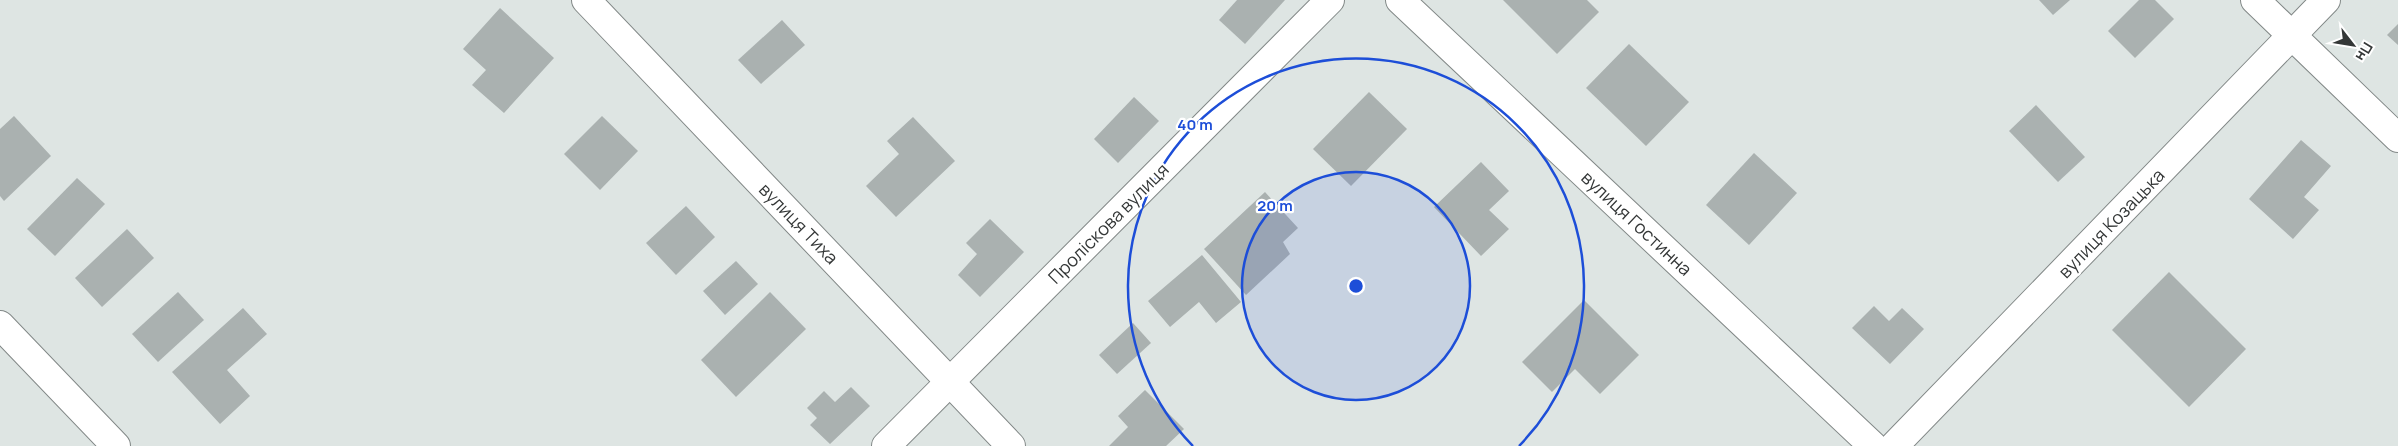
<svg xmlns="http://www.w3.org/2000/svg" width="2398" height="446" font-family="Manrope,sans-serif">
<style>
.building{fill:#aab1b0}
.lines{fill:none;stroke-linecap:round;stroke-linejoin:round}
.minor-casing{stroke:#828887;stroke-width:30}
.minor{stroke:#fff;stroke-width:28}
.ring{fill:none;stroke:#1d4ed8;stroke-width:2.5}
.labels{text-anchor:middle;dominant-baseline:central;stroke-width:4.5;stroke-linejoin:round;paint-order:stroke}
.street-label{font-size:18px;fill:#343737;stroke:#fff}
.centre{fill:#1d4ed8;stroke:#fff;stroke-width:2.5}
.ring-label{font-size:15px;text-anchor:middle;font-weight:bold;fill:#1d4ed8;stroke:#fff;stroke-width:4.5;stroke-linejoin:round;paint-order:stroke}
</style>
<rect width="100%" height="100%" fill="#dee5e3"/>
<!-- building -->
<g class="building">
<polygon points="1237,0 1285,0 1245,44 1219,20"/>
<polygon points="1503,0 1587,0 1599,12 1557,54"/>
<polygon points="2039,0 2070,0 2053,15"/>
<polygon points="2139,0 2155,0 2174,19 2135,58 2108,31"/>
<polygon points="500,8 554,58 504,113 472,85 486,70 463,49"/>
<polygon points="782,20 805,45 761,84 738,60"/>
<polygon points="2398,24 2398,45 2387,35"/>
<polygon points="1629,44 1689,102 1646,146 1586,88"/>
<polygon points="1369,92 1407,129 1351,186 1313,149"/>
<polygon points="1134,97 1159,121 1118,163 1094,139"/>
<polygon points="2036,105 2085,157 2058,182 2009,131"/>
<polygon points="14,116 51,156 4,201 0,196 0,129"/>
<polygon points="602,116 638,151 600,190 564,154"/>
<polygon points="913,117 955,161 896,217 866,186 899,154 887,141"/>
<polygon points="2301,140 2331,166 2304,197 2319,210 2293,239 2249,199"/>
<polygon points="1754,153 1797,193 1749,245 1706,205"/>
<polygon points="1481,162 1509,191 1489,210 1509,229 1481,256 1434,207"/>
<polygon points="77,178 105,204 55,256 27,229"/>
<polygon points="1265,192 1298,228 1283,242 1290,254 1246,295 1204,249"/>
<polygon points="686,206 715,237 676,275 646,243"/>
<polygon points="990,219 1024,252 980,297 958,275 977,254 966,243"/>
<polygon points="127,229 154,258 102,307 75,278"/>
<polygon points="1202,255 1241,302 1216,323 1199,302 1170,327 1148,301"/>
<polygon points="736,261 758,284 725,315 703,291"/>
<polygon points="2169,272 2246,349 2189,407 2112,330"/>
<polygon points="178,292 204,320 158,362 132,334"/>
<polygon points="770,292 806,329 736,397 701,360"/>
<polygon points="1584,300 1639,355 1600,394 1575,369 1552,392 1522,362"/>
<polygon points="1874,306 1889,321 1902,308 1924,329 1890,364 1852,328"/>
<polygon points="243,308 267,334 227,370 250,396 220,424 172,372"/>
<polygon points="1133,323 1151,343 1117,374 1099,355"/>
<polygon points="851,387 870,406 830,444 810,425 817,418 807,408 824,391 835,402"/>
<polygon points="1145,390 1184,429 1166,446 1109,446 1128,427 1118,416"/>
</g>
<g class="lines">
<defs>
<g id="minor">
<polyline points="586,0 1011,446"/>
<polyline points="1400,0 1873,446"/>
<polyline points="2255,0 2398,138"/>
<polyline points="0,325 116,446"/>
<polyline points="886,446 1330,0"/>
<polyline points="1894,446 2326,0"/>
</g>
</defs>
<!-- minor casing -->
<use href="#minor" class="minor-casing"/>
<!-- minor -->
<use href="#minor" class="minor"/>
</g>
<!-- distance rings -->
<circle cx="1356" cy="286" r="114" fill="#1d4ed8" fill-opacity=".12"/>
<g class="ring">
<circle cx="1356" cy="286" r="114"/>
<path d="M1193 446A228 228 0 1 1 1519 446"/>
</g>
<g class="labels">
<!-- street labels -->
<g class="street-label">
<text transform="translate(799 223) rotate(46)">вулиця Тиха</text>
<text transform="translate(1108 223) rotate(-45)">Проліскова вулиця</text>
<text transform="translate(1637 223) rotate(43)">вулиця Гостинна</text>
<text transform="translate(2111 223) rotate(-46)">вулиця Козацька</text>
</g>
</g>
<circle cx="1356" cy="286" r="8" class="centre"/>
<g class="ring-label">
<text x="1195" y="130">40 m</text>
<text x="1275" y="211">20 m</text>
</g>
<!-- north arrow -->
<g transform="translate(2353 45) rotate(121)" stroke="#ffffff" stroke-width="4" paint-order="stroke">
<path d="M0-4L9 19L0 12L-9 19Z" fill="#343737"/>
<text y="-8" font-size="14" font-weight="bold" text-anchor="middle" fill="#343737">Пн</text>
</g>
</svg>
